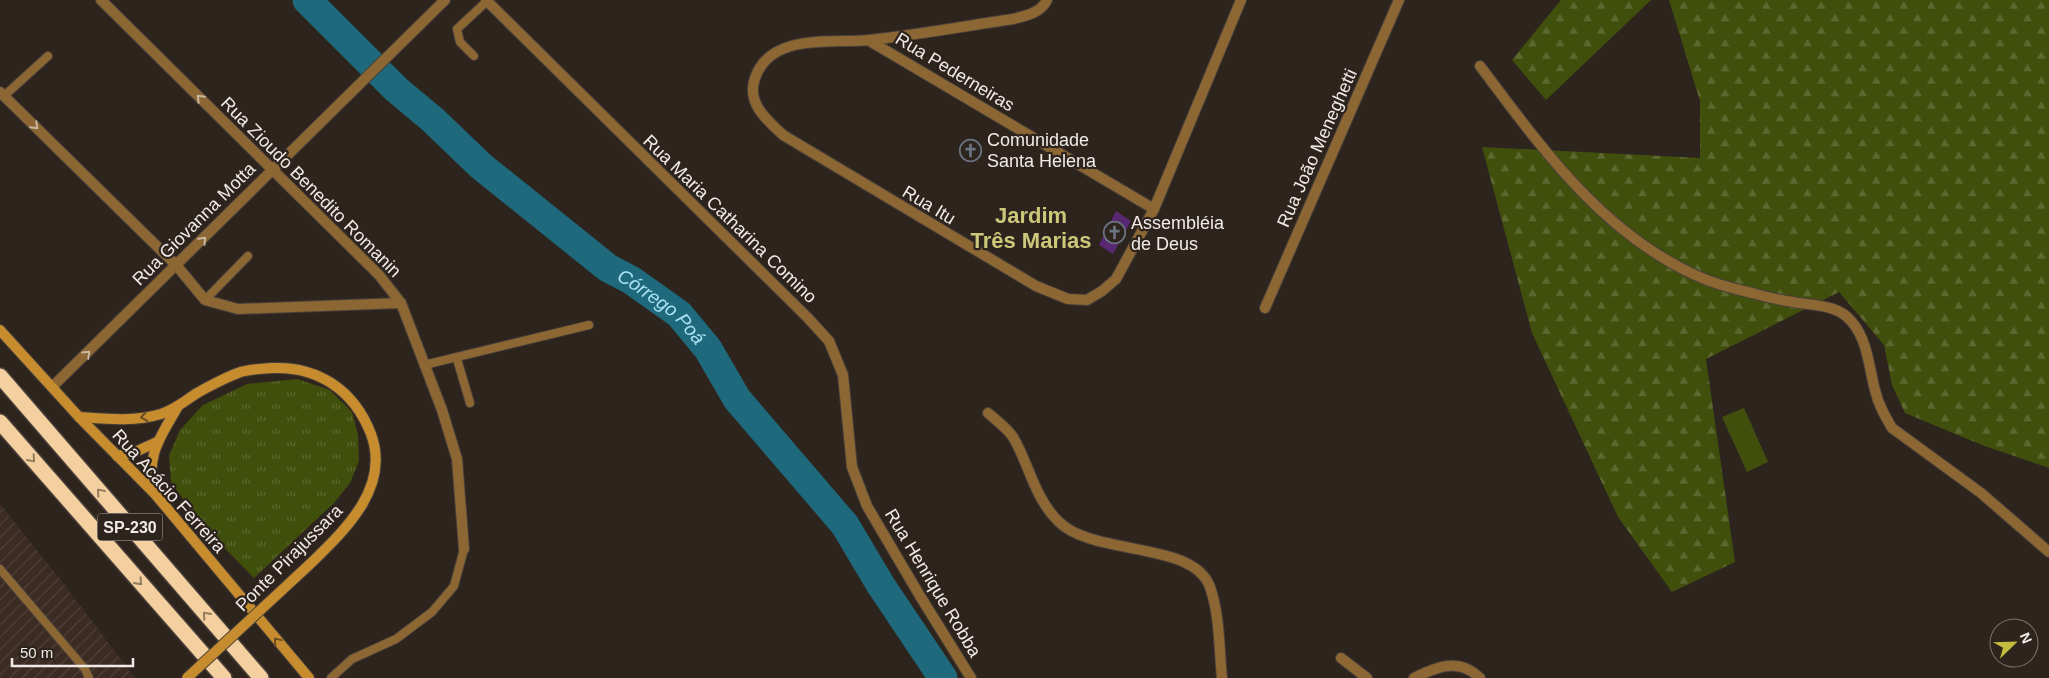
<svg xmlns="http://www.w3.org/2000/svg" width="2049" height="678" font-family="Helvetica,sans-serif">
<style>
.industrial{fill:url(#industrial-furrows)}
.grass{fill:url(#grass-tufts)}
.forest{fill:url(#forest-firs)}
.pitch{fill:#404f0c}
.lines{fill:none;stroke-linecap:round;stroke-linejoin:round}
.river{stroke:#1e697b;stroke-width:29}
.building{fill:#582872}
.lane-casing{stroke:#49403a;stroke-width:10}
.street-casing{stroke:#49403a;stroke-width:12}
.secondary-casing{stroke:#49403a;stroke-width:12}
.highway-casing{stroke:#49403a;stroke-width:18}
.lane{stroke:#8c6733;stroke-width:8}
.street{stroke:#8c6733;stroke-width:10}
.secondary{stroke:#c68c2e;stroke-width:10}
.highway{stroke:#f4cf9f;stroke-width:15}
.secondary-bridge-casing{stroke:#49403a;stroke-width:12;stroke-linecap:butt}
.secondary-bridge{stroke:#c68c2e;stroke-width:10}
.oneway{stroke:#c9b69e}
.oneway2{stroke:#6b4e24}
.oneway3{stroke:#917a5e}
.labels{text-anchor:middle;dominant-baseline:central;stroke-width:4.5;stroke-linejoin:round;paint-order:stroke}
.shield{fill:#2e241e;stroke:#b6afaa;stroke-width:1}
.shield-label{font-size:16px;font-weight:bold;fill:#f1eae6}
.street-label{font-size:18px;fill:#f1eae6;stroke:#2e241e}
.poi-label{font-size:18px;fill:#f1eae6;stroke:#2e241e;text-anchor:start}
.water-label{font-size:19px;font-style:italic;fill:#a9e2f3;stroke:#2e241e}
.district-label{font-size:22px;font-weight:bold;fill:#ccc87a;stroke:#2e241e}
</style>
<defs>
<pattern id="industrial-furrows" width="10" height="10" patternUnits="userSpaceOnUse" patternTransform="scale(1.25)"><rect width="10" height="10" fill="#3b2b23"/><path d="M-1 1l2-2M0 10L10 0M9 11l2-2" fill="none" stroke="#4e4038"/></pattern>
<pattern id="grass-tufts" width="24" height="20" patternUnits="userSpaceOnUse" patternTransform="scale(1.25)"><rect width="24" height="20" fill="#404f0c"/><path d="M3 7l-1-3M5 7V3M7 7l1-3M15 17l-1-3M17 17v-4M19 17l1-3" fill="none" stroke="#5c682f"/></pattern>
<pattern id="forest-firs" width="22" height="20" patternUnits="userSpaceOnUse" patternTransform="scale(1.25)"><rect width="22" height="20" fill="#404f0c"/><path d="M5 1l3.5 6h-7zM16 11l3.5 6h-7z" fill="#5c682f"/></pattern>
</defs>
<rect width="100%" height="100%" fill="#2e241e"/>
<!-- industrial -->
<polygon class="industrial" points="0,504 63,583 135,678 0,678"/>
<!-- grass -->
<polygon class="grass" points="297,379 330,390 352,412 358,435 359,461 350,483 334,503 254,578 200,523 171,482 169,456 180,430 203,405 247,384"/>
<!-- forest -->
<g class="forest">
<polygon points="1561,0 1651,0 1546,100 1512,60"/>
<polygon points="1669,0 2049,0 2049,468 1982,445 1905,413 1892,385 1884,345 1839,292 1706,359 1735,562 1672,592 1618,517 1532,333 1482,147 1700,158 1700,101"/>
</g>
<!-- pitch -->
<polygon class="pitch" points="1744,408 1768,462 1747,472 1722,417"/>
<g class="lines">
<!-- river -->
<path class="river" id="s1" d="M307 0 396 89 433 120 481 166 608 268 631 280 679 314 708 349 737 399 845 525 880 584 943 678"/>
</g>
<!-- building -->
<polygon class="building" points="1116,211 1131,221 1113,254 1099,245"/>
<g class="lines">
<defs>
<g id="lane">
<polyline points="474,56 460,42 457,29 487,1"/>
<polyline points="4,96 48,56"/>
<polyline points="205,300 248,256"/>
<polyline points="457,359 470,403"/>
<polyline points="424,365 589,325"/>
<polyline points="0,569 85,669 89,678"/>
<polyline points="331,678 352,659 396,639 432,612 454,586 464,549"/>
</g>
<g id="street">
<polyline points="101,0 379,275 401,303 442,410 457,459 464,549"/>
<polyline points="486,0 807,317 829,341 843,375 852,467 867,506 920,596 971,678"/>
<path d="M1047 0C1041 13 1025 16 1013 19 965 26 917 35 869 40 832 44 771 32 755 78 746 103 767 120 783 135L1036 286 1068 299 1087 300 1102 291 1116 279 1154 209 1241 0"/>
<polyline points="868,40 1154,209"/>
<path d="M1480 66C1541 147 1600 231 1695 275 1712 283 1734 289 1752 293 1766 297 1780 300 1793 302 1814 306 1838 304 1852 322 1868 341 1869 368 1875 390 1878 404 1885 416 1892 428L1981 493 2049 552"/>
<polyline points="0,92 177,266 205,300 238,309 401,303"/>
<polyline points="1265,308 1399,0"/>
<polyline points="52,387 445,0"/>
<path d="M988 413C996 420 1007 428 1013 437 1029 464 1034 497 1058 521 1093 557 1193 540 1210 587 1220 616 1219 649 1222 678"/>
<polyline points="1341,658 1367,678"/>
<path d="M1414 678C1436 667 1459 657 1480 678"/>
</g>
<g id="secondary">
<polyline points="0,330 79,417 155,494 309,678"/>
<path d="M79 417C107 419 134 422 161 414 176 409 185 401 197 393 210 386 224 378 238 373 248 369 261 369 272 368 318 366 354 390 371 434 391 488 344 531 309 565"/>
<polyline points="117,456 135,452 157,442"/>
<path d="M155 493C145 457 159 439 177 408"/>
</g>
<g id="highway">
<polyline points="0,376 261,678"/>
<polyline points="0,422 224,678"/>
</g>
</defs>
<!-- lane casing -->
<use href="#lane" class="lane-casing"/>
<!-- street casing -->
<use href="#street" class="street-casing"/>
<!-- secondary casing -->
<use href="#secondary" class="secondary-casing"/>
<!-- highway casing -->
<use href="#highway" class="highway-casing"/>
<!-- lane -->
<use href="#lane" class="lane"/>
<!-- street -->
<use href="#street" class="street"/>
<!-- secondary -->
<use href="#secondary" class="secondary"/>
<!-- highway -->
<use href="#highway" class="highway"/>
<defs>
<polyline id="secondary-bridge" points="187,678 309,565"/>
</defs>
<!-- secondary-bridge casing -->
<use href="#secondary-bridge" class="secondary-bridge-casing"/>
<!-- secondary-bridge -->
<use href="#secondary-bridge" class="secondary-bridge"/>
</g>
<!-- one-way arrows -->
<defs><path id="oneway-chevron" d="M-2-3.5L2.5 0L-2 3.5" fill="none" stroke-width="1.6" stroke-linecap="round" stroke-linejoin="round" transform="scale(1.25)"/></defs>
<g class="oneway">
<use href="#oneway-chevron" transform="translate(200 98) rotate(-135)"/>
<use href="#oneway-chevron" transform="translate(35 126) rotate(45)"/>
<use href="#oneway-chevron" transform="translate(203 240) rotate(-46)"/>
<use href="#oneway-chevron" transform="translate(87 354) rotate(-44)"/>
</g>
<g class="oneway2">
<use href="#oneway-chevron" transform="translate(144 417) rotate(171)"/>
<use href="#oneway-chevron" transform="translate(277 641) rotate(-130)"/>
</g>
<g class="oneway3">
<use href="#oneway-chevron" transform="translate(32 459) rotate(49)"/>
<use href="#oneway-chevron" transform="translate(100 492) rotate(-131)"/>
<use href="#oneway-chevron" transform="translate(139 582) rotate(48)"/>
<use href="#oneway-chevron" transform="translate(206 615) rotate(-131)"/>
</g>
<!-- icons -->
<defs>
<symbol id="church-ring" viewBox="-11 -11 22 22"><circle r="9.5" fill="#2e241e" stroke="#6b7280" stroke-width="1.5"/><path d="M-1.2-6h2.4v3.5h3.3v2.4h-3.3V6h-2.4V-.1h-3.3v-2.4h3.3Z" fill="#6b7280"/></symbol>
</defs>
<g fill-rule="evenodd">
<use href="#church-ring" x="958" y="138" width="25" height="25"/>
<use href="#church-ring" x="1102" y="220" width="25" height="25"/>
</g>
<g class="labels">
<!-- shield labels -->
<rect class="shield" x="97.5" y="513.5" width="65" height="27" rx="4"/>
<g class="shield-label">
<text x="130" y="527">SP-230</text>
</g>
<!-- street labels -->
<g class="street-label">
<text transform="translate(955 72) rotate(31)">Rua Pederneiras</text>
<text transform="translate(1317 148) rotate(-66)">Rua João Meneghetti</text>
<text transform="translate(311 187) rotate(45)">Rua Zioudo Benedito Romanin</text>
<text transform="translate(929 205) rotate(31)">Rua Itu</text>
<text transform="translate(730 219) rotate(44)">Rua Maria Catharina Comino</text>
<text transform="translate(194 224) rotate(-45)">Rua Giovanna Motta</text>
<text transform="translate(169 491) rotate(48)">Rua Acácio Ferreira</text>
<text transform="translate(289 558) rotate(-45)">Ponte Pirajussara</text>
<text transform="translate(933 583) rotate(59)">Rua Henrique Robba</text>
</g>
<!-- poi labels -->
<g class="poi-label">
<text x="987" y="140">Comunidade<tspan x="987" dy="21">Santa Helena</tspan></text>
<text x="1131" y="223">Assembléia<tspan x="1131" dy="21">de Deus</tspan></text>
</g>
<!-- water labels -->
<g class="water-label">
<text stroke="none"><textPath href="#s1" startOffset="470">Córrego Poá</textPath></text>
</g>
<!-- district labels -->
<g class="district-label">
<text x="1031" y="215">Jardim<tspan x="1031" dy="25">Três Marias</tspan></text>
</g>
</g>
<!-- north arrow -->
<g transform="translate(2014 643) rotate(67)"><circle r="24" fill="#2e241e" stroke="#7c736e"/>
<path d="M0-4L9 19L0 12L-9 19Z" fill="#c4bc3e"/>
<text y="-8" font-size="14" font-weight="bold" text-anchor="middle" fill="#f1eae6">N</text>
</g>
<!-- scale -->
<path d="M12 658v8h121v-8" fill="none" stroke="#f1eae6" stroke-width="2.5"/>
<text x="20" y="658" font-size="15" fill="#f1eae6" stroke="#2e241e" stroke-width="4" paint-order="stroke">50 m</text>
</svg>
